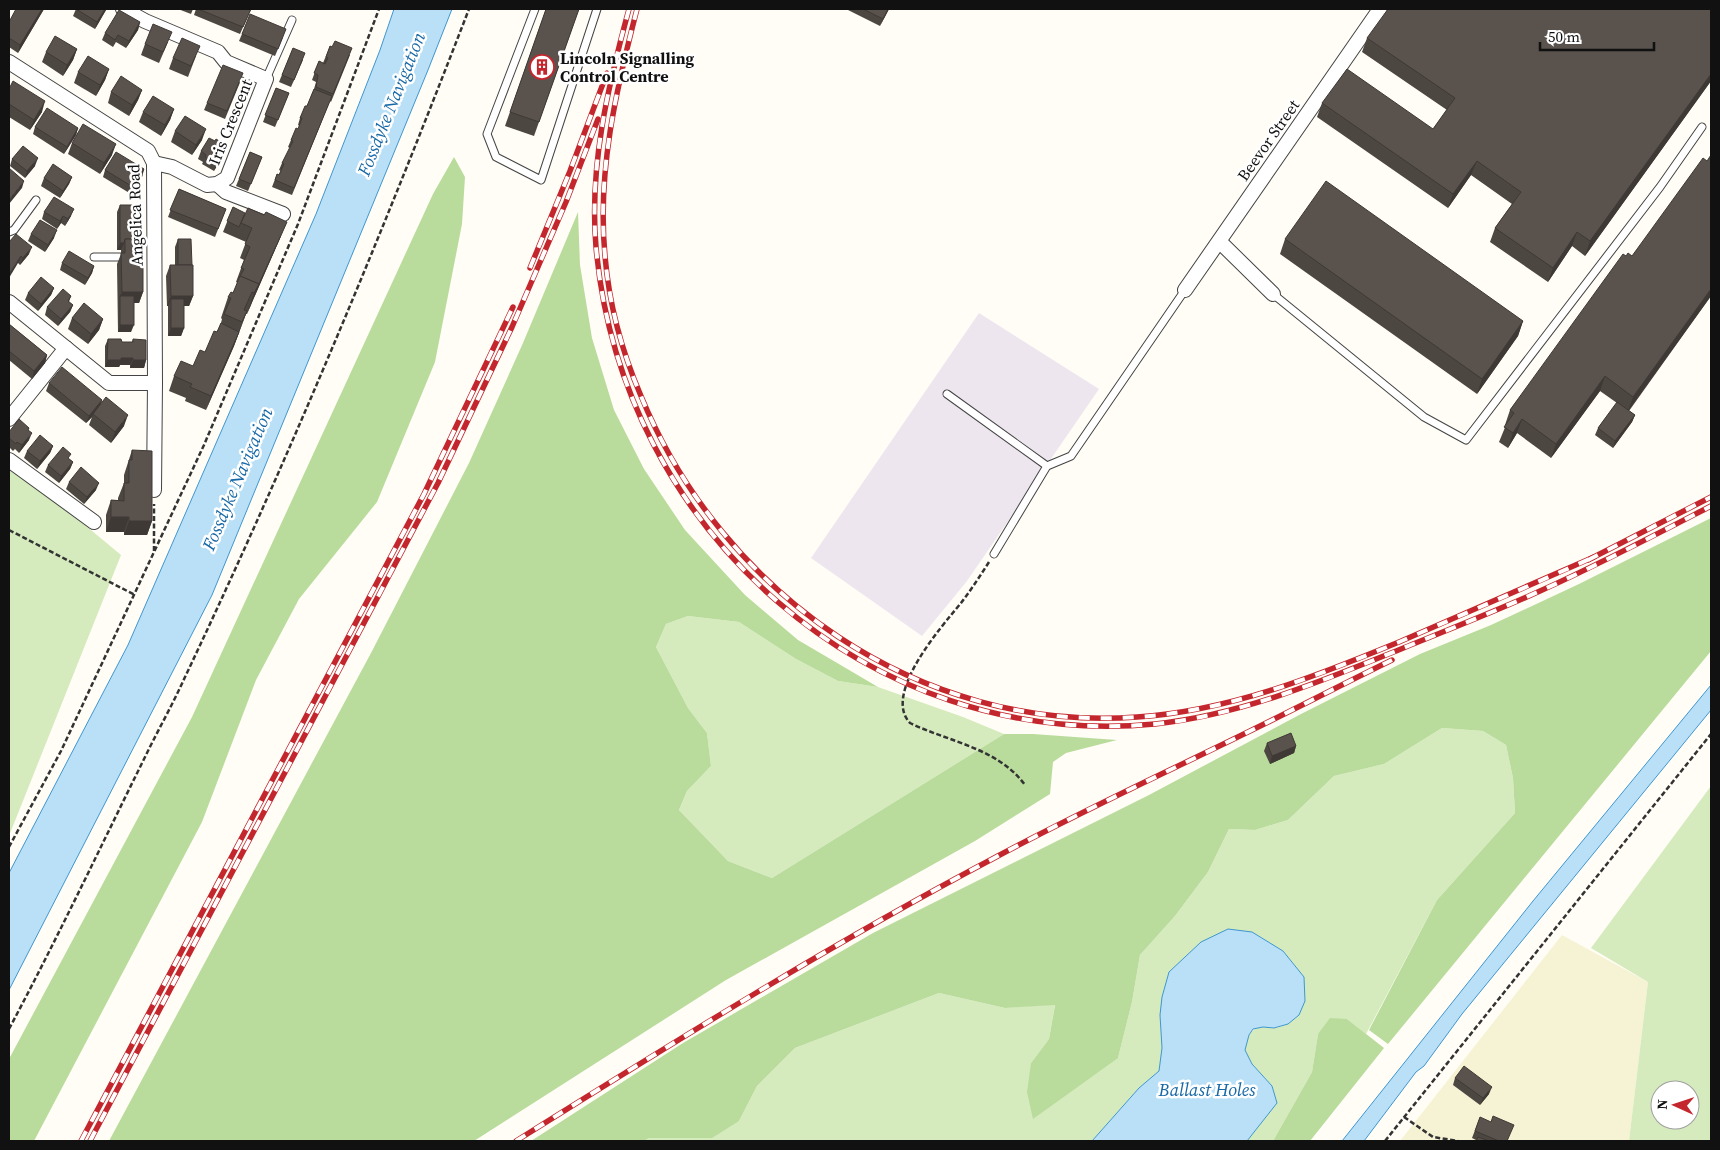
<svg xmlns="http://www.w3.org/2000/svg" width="1720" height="1150" font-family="'Source Serif 4',serif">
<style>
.industrial{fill:#eee6ef}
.farmland{fill:#f6f3d4}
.green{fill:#d5ebbd;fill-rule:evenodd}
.forest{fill:#b9dc9c}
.water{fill:#b9e0f7;stroke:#3f96cf}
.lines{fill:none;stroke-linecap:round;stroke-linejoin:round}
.lane-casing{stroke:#444;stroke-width:9}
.street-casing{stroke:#444;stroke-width:16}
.path{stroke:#333;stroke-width:2.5;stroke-dasharray:5 2.5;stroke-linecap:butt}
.lane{stroke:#fff;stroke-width:7}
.street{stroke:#fff;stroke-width:14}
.rail-casing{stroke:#c4262e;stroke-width:5.5}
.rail{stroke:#fff;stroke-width:4;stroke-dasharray:11;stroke-linecap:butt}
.wall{fill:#4d4742}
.shaded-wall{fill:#3f3936}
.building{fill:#5a524d;stroke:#3f3936}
.labels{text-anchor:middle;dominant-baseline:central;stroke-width:5;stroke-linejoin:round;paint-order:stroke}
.poi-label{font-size:16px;font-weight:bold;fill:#111;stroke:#fff;text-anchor:start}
.street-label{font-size:16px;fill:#111;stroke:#fff}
.water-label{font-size:18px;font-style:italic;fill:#1768a6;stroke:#fff}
</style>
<rect width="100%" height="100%" fill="#fffdf5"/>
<!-- industrial -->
<polygon class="industrial" points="979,313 1099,389 967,581 922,636 811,558"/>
<!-- farmland -->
<polygon class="farmland" points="1562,935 1648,982 1629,1141 1400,1141"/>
<!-- green -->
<g class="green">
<polygon points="9,462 121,555 9,836"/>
<polygon points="688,616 739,622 796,659 838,681 878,687 963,717 1004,734 772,878 728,861 679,810 687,791 711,766 707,733 688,708 656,647 666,624"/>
<path d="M1442 728 1483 731 1506 745 1513 778 1515 813 1437 900 1366 1034 1347 1019 1318 1034 1312 1072 1273 1141H1247L1277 1103 1272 1086 1252 1064 1245 1050C1248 1039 1249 1028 1262 1027 1266 1026 1270 1029 1274 1028 1285 1027 1292 1021 1299 1015L1304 977 1283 951 1252 932 1160 1015 1162 1048 1159 1071 1139 1088 1092 1141H644L649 1138 679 1137 739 1121 757 1086 795 1048 939 993 1005 1008 1055 1004 1049 1039 1031 1063 1118 1058 1132 1002 1140 955 1175 916 1208 872 1229 829 1255 830 1288 820 1334 776 1384 764Z"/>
<path d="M1711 786V1141H1629L1648 982 1591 948ZM1660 1090H1690V1120H1660Z"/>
</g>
<!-- forest -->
<g class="forest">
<polygon points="454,157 465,177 462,224 435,362 377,502 299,599 256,680 202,822 34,1141 9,1141 9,1059 192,717 433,194"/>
<polygon points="578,212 580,265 592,338 614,410 644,469 685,530 745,595 798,640 878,687 838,681 796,659 739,622 688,616 666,624 656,647 688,708 707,733 711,766 687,791 679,810 728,861 772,878 1004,734 1033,734 1117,740 1066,753 1053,762 1050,794 975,841 726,980 474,1141 109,1141 371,653 469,463 523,343"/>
<polygon points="1711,518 1711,651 1388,1044 1369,1030 1437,900 1515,813 1513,778 1506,745 1483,731 1442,728 1384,764 1334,776 1288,820 1255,830 1229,829 1208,872 1175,916 1140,955 1132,1002 1118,1058 1033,1119 1027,1092 1031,1063 1049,1039 1055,1005 1005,1008 939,993 795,1048 757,1086 739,1121 712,1138 649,1138 644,1141 531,1141 683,1043 873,933 1149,795 1301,714 1420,654 1491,625 1579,584"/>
<polygon points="1330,1018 1347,1019 1384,1048 1310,1141 1273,1141 1312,1072 1318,1034"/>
</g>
<!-- water -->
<g class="water">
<polygon points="394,9 452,9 428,70 212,595 9,990 9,873 128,645 316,214 380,50"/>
<polygon points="1711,685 1711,710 1462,1014 1424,1066 1416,1072 1364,1141 1342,1141 1533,901"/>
<polygon points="1228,929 1252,932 1283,951 1304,977 1305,1001 1299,1015 1288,1024 1274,1028 1263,1027 1253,1029 1249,1035 1245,1050 1252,1064 1272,1086 1277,1103 1247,1141 1092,1141 1139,1088 1159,1071 1162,1048 1160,1015 1162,997 1169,972 1201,942"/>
</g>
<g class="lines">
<defs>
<g id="lane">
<polyline points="535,9 487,134 496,157 541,180 597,9"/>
<polyline points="266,79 292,20"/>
<polyline points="9,232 14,230 36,200"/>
<polyline points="94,257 121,257"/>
<polyline points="1273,294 1424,417 1466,440 1660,187 1702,127"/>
<polyline points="947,394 1047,466"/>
<polyline points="994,554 1047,466 1071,456 1185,290"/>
</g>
<g id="street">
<polyline points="123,9 145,21 218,52 226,62 266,79 227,178 217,184 207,185 172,167 154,163"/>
<polyline points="9,62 148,151 154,163 155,383 109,383 9,302"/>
<polyline points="217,184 226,192 283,214"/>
<polyline points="1220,242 1273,294"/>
<polyline points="1185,290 1380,9"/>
<polyline points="9,419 66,348"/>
<polyline points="9,460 94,522"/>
<polyline points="154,490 155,383"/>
</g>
</defs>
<!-- lane casing -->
<use href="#lane" class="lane-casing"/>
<!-- street casing -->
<use href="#street" class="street-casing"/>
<!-- path -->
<g class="path">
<polyline points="9,530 135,595"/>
<polyline points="154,551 154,504"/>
<path d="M989 562C980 576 971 590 961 603 942 626 882 694 910 723 949 742 998 748 1025 785"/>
<polyline points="9,847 61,751 204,445 298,224 379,9"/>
<path d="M9 1029C57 939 100 848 145 757 158 730 173 704 185 677 289 458 382 234 469 9"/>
<polyline points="1404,1117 1433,1137 1458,1141"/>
<polyline points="1385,1141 1711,734"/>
</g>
<!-- lane -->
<use href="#lane" class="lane"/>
<!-- street -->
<use href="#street" class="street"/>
<defs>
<g id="rail">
<path d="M629 9C608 86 589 166 596 247 621 530 869 751 1155 724 1241 715 1322 681 1401 649 1447 630 1494 612 1540 591 1598 565 1655 535 1711 506"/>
<path d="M637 9C616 90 597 172 605 256 609 304 622 352 641 396 722 593 919 733 1137 717 1229 711 1314 677 1399 642 1464 614 1529 586 1594 557"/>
<polyline points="530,268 570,171 607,73"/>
<polyline points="1588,560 1711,497"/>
<polyline points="81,1141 424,494 513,307"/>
<polyline points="90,1141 438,483 512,327 566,202 598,119"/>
<path d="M516 1141C674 1042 831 944 996 857 1080 812 1167 772 1252 730 1299 707 1345 683 1392 660"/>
</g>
</defs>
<!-- rail casing -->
<use href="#rail" class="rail-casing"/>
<!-- rail -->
<use href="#rail" class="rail"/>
</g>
<!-- wall -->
<g class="wall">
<polygon points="44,9 18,53 9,47 9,22"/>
<polygon points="76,9 106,10 95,29 73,16"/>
<polygon points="178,9 193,9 191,14"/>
<polygon points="196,9 251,9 240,34 194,15"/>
<polygon points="546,9 579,9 534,136 505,126"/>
<polygon points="846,9 889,9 880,26"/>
<polygon points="1711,9 1711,81 1585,256 1572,246 1548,282 1490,242 1495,228 1512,204 1471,175 1448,208 1317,117 1322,103 1433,129 1447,110 1362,52 1367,38"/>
<polygon points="140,22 138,30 126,48 116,42 113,47 102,40 105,33"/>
<polygon points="242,34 283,37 275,56 239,41"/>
<polygon points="168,42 159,63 141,55 145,44"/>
<polygon points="330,46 350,55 331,102 330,101 292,195 272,187 277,174 279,175 281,171 279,170 282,163 290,148 288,147 291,140 298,129 300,126 298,125 300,118 307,106 314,89 316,82 312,80 319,61 323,63"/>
<polygon points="293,48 303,60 291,87 279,82"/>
<polygon points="77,49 73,60 63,76 42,62 46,52"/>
<polygon points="196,56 188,77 169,69 173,58"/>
<polygon points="109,69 105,80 96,96 74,83 78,72"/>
<polygon points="241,80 225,119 204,110 207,103"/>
<polygon points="276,88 289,93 275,127 263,122"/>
<polygon points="9,89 42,112 30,130 9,117"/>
<polygon points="142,90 138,100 129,116 108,103 111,92"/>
<polygon points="174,109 170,120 161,136 139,122 143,112"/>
<polygon points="35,127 78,128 76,135 64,154 33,134"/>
<polygon points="175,131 202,140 192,155 171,142"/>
<polygon points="215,141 227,146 224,153 214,171 202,164 203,162 198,159 201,151"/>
<polygon points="72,143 112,155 100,174 68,154"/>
<polygon points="250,152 262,157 248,191 236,186"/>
<polygon points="12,159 35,166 25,178 10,166"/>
<polygon points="1707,161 1711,296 1629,411 1635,415 1632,422 1613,448 1595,435 1598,428 1617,403 1600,391 1551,458 1517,433 1508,448 1499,442 1506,425 1505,425 1510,410 1626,256 1632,256"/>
<polygon points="144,169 142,177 131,194 103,177 105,170"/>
<polygon points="72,177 69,184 60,198 41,186 44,178"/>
<polygon points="179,189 226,209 215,237 168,217"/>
<polygon points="120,205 141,243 141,245 143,292 139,303 134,303 131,332 118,332 117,264 121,254 121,250 117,250 117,212"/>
<polygon points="233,207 281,236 247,314 246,314 234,346 206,410 185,401 186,398 169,391 174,376 193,366 205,352 217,332 221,323 222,319 221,318 228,297 233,293 238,283 236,282 244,260 240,258 246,242 223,232"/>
<polygon points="44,212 71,216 65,226 61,223 57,229 42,219"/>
<polygon points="31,234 54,238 45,252 28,241"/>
<polygon points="178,239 192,265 193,296 189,306 184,306 184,328 181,336 168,336 168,306 167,306 166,276 170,265 175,265 175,247"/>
<polygon points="1285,239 1523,321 1518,336 1477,394 1280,254"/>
<polygon points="9,242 29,254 20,265 18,263"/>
<polygon points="62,263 94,266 92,273 85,285 60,270"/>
<polygon points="54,288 51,295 38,311 25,300 28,293"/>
<polygon points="71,296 69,302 73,305 70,312 58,326 45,315 47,307"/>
<polygon points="72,318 103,319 99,330 88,344 68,329"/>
<polygon points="9,324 47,355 45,363 32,379 9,360"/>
<polygon points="108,339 122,342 132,342 133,339 146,360 144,368 130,368 130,365 120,365 119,367 105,367 105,346"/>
<polygon points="49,383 102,400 101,404 124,426 111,443 89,425 92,417 86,423 46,391"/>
<polygon points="29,428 28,430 29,440 19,453 15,449 13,451 9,447 9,432"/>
<polygon points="53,446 50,453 37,469 24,458 27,451"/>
<polygon points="132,450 152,521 147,535 124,535 124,532 106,532 106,515 111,500 118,500 118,498 124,483 124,475"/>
<polygon points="69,459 73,462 70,469 59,483 45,472 48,465"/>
<polygon points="69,482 96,490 84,504 66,489"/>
<polygon points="1267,743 1296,746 1294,753 1270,764 1264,751"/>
<polygon points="1455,1078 1489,1094 1480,1105 1453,1085"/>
<polygon points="1480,1117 1507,1141 1476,1141 1476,1140 1472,1138"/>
</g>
<!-- shaded-wall -->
<g class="shaded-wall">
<polygon points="42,9 44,9 18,53 20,45"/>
<polygon points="105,9 107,9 106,10 95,29 97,22"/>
<polygon points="888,9 889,9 880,26 883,19"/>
<polygon points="140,22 138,30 126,48 129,41"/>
<polygon points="77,49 73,60 63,76 67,65"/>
<polygon points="109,69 105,80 96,96 100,85"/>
<polygon points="1711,74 1711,81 1585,256 1590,241"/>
<polygon points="142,90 138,100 129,116 132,105"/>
<polygon points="45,101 42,112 30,130 34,120"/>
<polygon points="174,109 170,120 161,136 165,125"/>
<polygon points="78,128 76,135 64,154 67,147"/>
<polygon points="206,129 202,140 192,155 196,145"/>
<polygon points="116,144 112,155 100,174 104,163"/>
<polygon points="227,146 224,153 214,171 216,164"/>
<polygon points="38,158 35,166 25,178 27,171"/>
<polygon points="1477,161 1471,175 1448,208 1453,194"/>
<polygon points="144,169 142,177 131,194 133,187"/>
<polygon points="72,177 69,184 60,198 63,191"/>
<polygon points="24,181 22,188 9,204 9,200"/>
<polygon points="74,209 71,216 65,226 68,219"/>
<polygon points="63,216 61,223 57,229 60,221"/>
<polygon points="287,222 281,236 253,300 258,286"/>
<polygon points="57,230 54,238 45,252 48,245"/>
<polygon points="1577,232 1572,246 1548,282 1553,268"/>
<polygon points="120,243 124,243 121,250 117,250"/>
<polygon points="32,247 29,254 20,265 23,258"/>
<polygon points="21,256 18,263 9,278 9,274"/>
<polygon points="94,266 92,273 85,285 88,278"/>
<polygon points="259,284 251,305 247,314 254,293"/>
<polygon points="54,288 51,295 38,311 41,304"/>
<polygon points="1711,289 1711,296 1628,411 1633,397"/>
<polygon points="122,292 143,292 139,303 120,303 120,296"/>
<polygon points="171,296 193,296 189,306 171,306 171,299 168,306 167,306"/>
<polygon points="73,305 70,312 58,326 61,319"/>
<polygon points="247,311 234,346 206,410 211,396 236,338"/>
<polygon points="103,319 99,330 88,344 91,334"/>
<polygon points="1523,321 1518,336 1477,394 1482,379"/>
<polygon points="120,325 134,325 131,332 118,332"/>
<polygon points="171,328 184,328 181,336 168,336"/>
<polygon points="47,355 45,363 32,379 34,371"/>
<polygon points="121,358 133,358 130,365 120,365 119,367 105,367 107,360"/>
<polygon points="133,360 146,360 144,368 130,368"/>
<polygon points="1605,376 1600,391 1551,458 1556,444"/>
<polygon points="102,400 100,407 93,414 92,417 86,423 89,416"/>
<polygon points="128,415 124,426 111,443 115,432"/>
<polygon points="1635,415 1632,422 1613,448 1615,441"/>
<polygon points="1522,419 1517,433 1508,448 1513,433"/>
<polygon points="32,433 29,440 19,453 22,445"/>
<polygon points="53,446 50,453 37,469 40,461"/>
<polygon points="73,462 70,469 59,483 61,476"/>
<polygon points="99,483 96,490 84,504 87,497"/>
<polygon points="111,517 129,517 124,532 106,532"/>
<polygon points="129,521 152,521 147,535 124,535"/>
<polygon points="1296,746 1294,753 1270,764 1272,756"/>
<polygon points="1492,1087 1489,1094 1480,1105 1483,1098"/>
</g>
<!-- building -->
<g class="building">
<polygon points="16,9 42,9 20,45 9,38 9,22"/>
<polygon points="76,9 105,9 97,22"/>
<polygon points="198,9 251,9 243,27"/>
<polygon points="546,9 579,9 539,122 510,112"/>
<polygon points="863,9 888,9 883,19"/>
<polygon points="1388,9 1711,9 1711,74 1590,241 1577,232 1553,268 1495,228 1521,192 1477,161 1453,194 1322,103 1347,69 1433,129 1455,98 1367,38"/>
<polygon points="119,10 140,22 129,41 118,35 115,40 105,33"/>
<polygon points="250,14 286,29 278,49 242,34"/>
<polygon points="153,24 172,32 163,52 145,44"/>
<polygon points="55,36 77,49 67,65 46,52"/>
<polygon points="182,38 200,46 191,66 173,58"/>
<polygon points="335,41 352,48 333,94 316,87 318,75 314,73 319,61 325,64 328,58 326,57 330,46 332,47"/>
<polygon points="293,48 305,53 294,80 282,75"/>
<polygon points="88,56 109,69 100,85 78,72"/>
<polygon points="223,65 243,73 227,111 207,103"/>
<polygon points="121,76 142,90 132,105 111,92"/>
<polygon points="13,81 45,101 34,120 9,104 9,89"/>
<polygon points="276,88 289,93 278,120 265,115"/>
<polygon points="314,89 332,96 294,188 275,180 277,174 279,175 284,164 282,163 293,141 291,140 296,128 298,129 302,118 300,118 305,106 307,106"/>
<polygon points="153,96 174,109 165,125 143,112"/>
<polygon points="47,108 78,128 67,147 35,127"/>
<polygon points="185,116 206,129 196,145 175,131"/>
<polygon points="83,124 116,144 104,163 72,143"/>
<polygon points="209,138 215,141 216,139 227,146 216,164 205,157 206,155 201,151"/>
<polygon points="23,146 38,158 27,171 12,159"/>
<polygon points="116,152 144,169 133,187 105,170"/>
<polygon points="250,152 262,157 251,184 239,179"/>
<polygon points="1711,155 1711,289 1633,397 1605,376 1556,444 1522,419 1513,433 1504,427 1514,413 1510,410 1623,254 1626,256 1628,253 1632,256 1703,158 1707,161"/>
<polygon points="53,164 72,177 63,191 44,178"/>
<polygon points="9,168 24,181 9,200"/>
<polygon points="1326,181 1523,321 1482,379 1285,239"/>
<polygon points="179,189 226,209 218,229 170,210"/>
<polygon points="54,197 74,209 68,219 63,216 60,221 44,212"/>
<polygon points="120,205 141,205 141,243 141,239 125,239 124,243 120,243"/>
<polygon points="233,207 245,213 239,227 227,221"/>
<polygon points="248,208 264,215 266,212 287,222 258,286 259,284 240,276 239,278 244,269 241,268 250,247 245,244 252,228 241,223"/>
<polygon points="40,220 57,230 48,245 31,234"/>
<polygon points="16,234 32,247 23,258 21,256 9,274 9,242"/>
<polygon points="125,239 141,239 141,253 143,253 143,292 122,292 121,253 125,253"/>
<polygon points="178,239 191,239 192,265 178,265"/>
<polygon points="69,251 94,266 88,278 62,263"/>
<polygon points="170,265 193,265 193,296 171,296"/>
<polygon points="240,276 259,284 254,293 252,292 244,310 247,311 242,322 224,314 231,298 228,297 231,292 233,293"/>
<polygon points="41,277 54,288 41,304 28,293"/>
<polygon points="63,289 71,296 68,301 73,305 61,319 47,307"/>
<rect x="120" y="296" width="14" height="29"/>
<rect x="171" y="299" width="13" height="29"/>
<polygon points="84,303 103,319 91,334 72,318"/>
<polygon points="221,323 239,332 211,396 190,387 192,384 174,376 181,361 193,366 200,350 205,352 214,331 217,332"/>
<polygon points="9,324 47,355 34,371 9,351"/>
<polygon points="108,339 121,339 122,342 133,342 133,339 146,340 146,360 133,360 133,358 121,358 121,360 107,360"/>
<polygon points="62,367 102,400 89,416 49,383"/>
<polygon points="106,397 128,415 115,432 93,414"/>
<polygon points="1617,402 1635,415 1615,441 1598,428"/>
<polygon points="19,419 29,428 28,430 32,433 22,445 17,442 16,444 9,438 9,432"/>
<polygon points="40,435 53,446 40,461 27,451"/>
<polygon points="63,447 71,454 68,458 73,462 61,476 48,465"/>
<polygon points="132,450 152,451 152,521 129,521 129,517 111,517 111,500 124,501 124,483 129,483 129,460 132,460"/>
<polygon points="81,467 99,483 87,497 69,482"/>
<polygon points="1291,733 1296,746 1272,756 1267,743"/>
<polygon points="1464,1066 1492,1087 1483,1098 1455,1078"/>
<polygon points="1493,1116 1514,1125 1507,1141 1499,1141 1475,1131 1480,1117 1491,1122"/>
<polygon points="1478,1137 1489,1141 1476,1141"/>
</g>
<!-- icons -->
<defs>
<symbol id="building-ring" viewBox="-11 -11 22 22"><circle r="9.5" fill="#fff" stroke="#c4262e" stroke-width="1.5"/><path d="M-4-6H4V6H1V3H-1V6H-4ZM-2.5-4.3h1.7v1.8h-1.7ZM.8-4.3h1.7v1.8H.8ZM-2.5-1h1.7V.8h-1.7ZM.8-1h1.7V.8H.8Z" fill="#c4262e"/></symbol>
</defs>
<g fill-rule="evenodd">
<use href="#building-ring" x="528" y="53" width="28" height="28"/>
</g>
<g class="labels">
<!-- poi labels -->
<g class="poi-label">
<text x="560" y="58">Lincoln Signalling<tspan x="560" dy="18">Control Centre</tspan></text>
</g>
<!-- street labels -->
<g class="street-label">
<text transform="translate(230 122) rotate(-68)">Iris Crescent</text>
<text transform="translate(1268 140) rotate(-55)">Beevor Street</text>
<text transform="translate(135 215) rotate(-92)">Angelica Road</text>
</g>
<!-- water labels -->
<g class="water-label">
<text transform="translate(391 104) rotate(-68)">Fossdyke Navigation</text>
<text transform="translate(237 479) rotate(-67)">Fossdyke Navigation</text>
<text x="1207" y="1089">Ballast Holes</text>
</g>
</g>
<!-- border -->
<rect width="1720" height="1150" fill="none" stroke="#111111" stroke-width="20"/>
<!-- north arrow -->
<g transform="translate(1675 1105) rotate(273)"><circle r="24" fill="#ffffff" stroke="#a0a0a0"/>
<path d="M0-4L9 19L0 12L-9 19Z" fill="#c4262e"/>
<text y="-8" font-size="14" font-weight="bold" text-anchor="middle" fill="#111111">N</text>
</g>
<!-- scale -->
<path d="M1540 42v8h114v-8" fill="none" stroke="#111111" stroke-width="2.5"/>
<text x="1548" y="42" font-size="15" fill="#111111" stroke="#ffffff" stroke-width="4" paint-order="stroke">50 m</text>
</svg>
